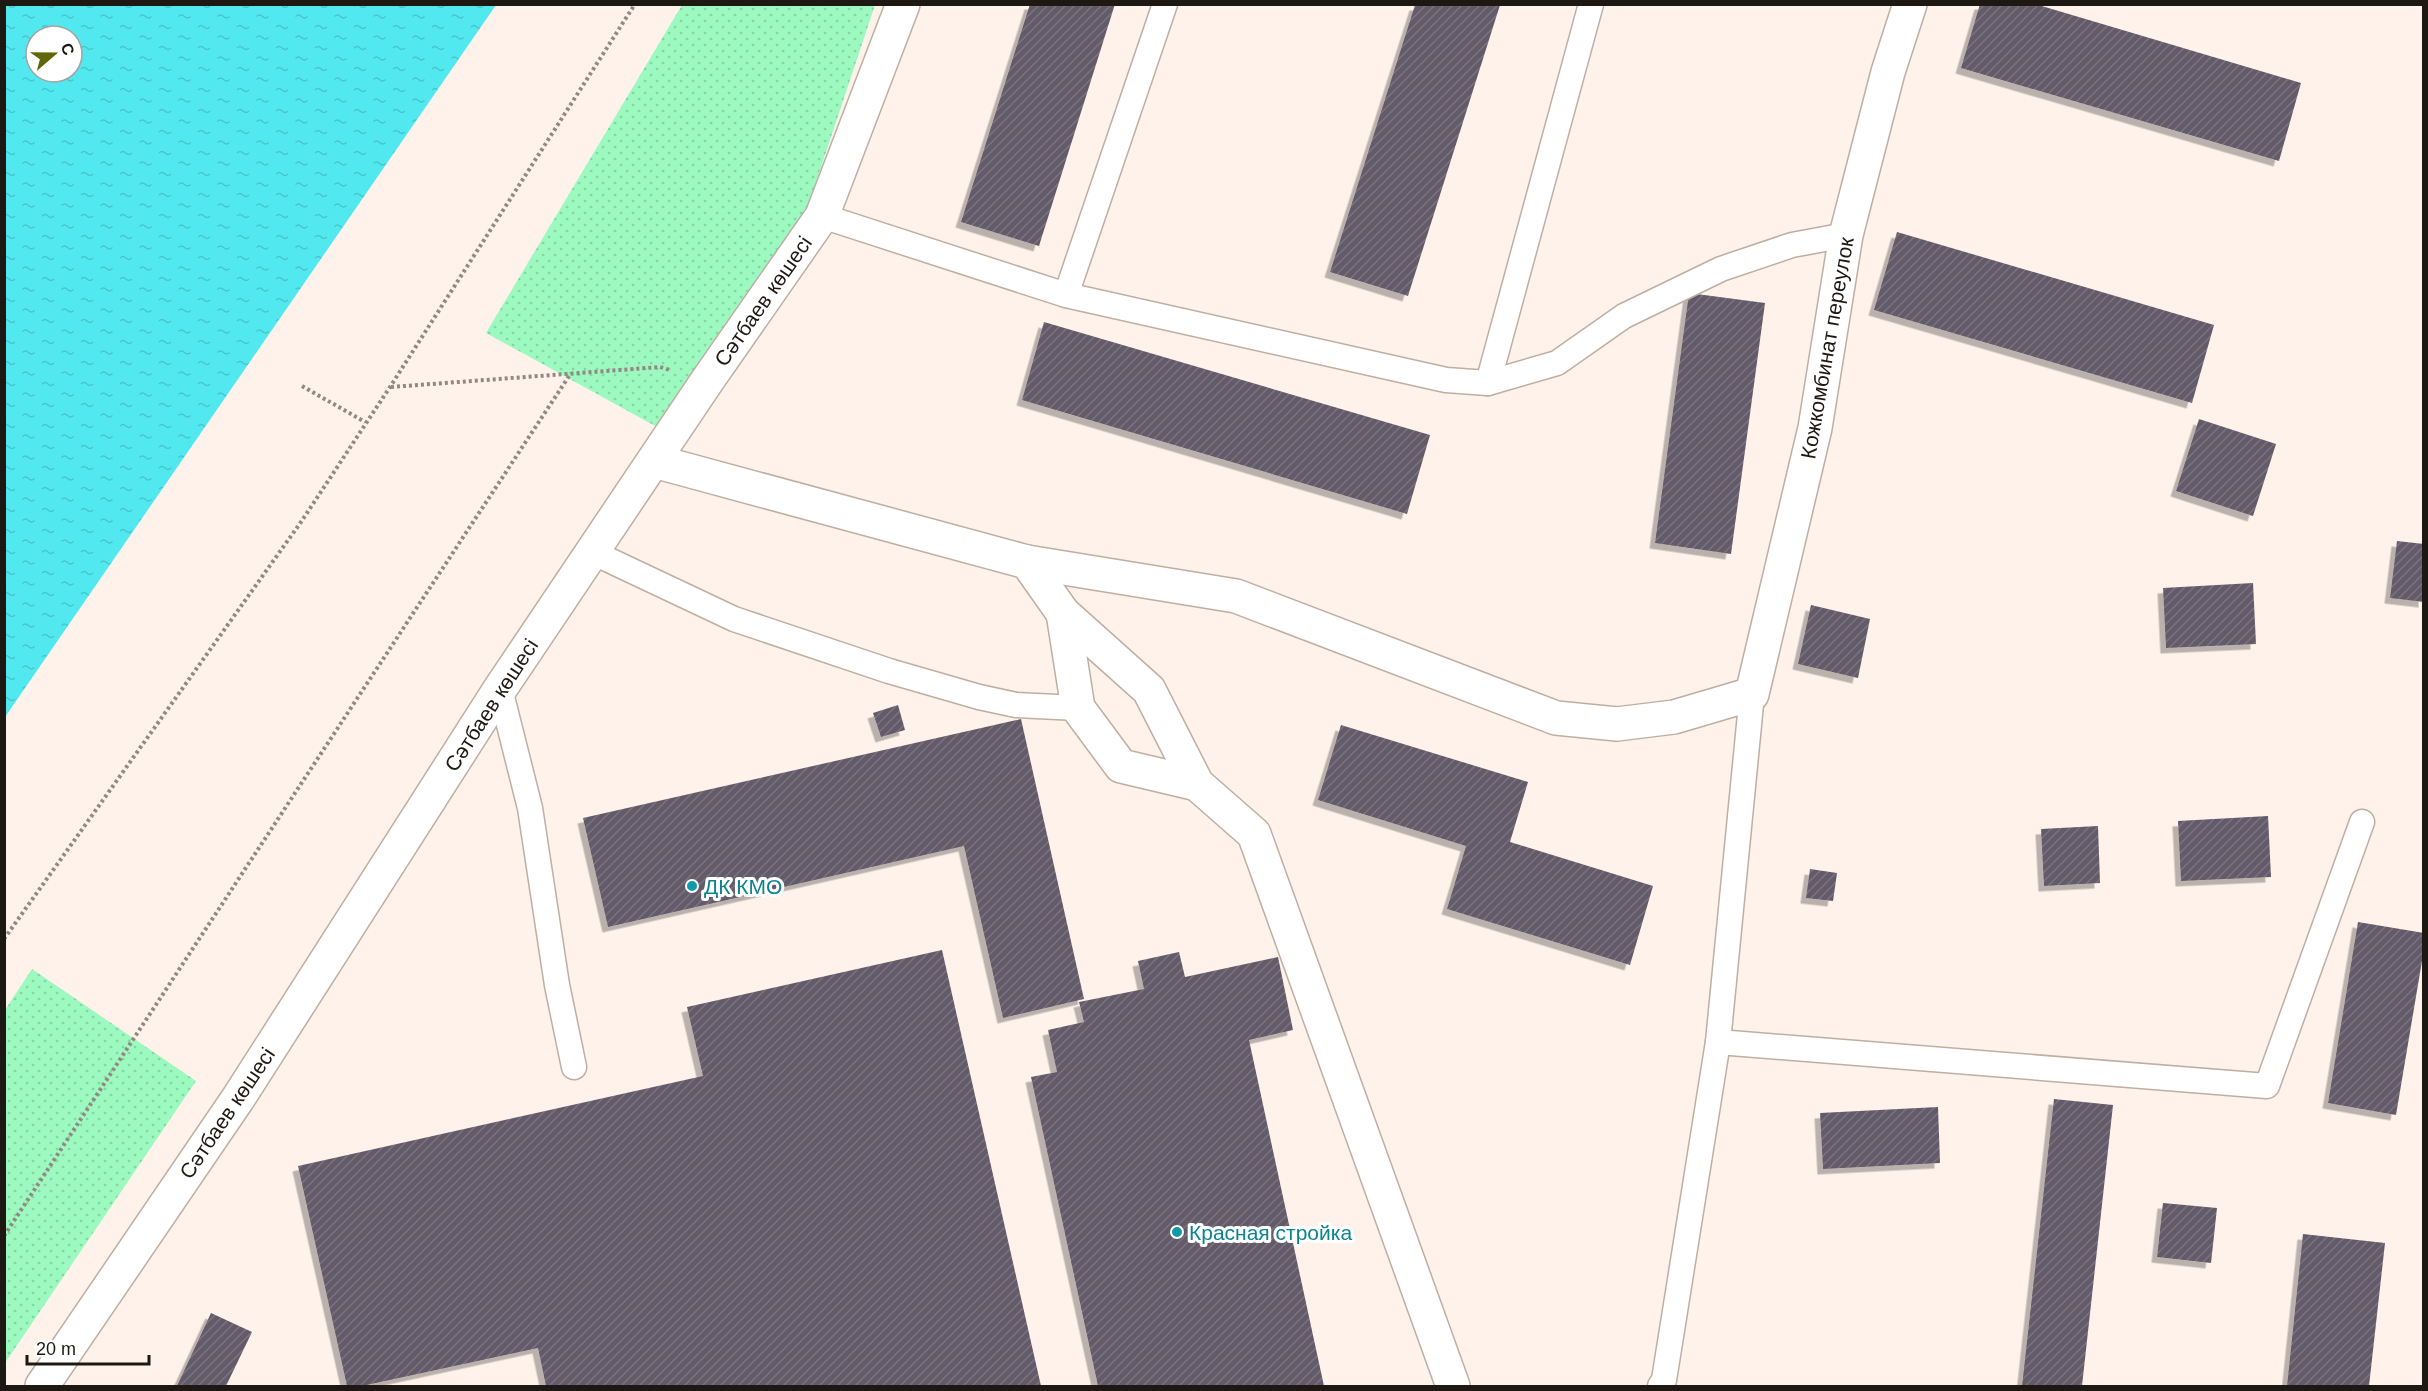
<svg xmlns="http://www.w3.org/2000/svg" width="2428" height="1391" font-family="Arial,sans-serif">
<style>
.park{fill:url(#park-dots)}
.water{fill:url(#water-ripples);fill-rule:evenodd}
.building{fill:url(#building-hatch);filter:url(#shadow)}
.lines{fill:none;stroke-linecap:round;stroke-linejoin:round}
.service-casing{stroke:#bfaea1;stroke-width:27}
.minor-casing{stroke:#bfaea1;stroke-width:36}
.primary-casing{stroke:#bfaea1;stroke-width:36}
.path{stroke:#938983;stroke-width:4;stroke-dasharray:3 3;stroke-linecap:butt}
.service{stroke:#fff;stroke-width:24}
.minor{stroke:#fff;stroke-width:33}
.primary{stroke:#fff;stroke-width:33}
.culture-dot{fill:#0f9aa8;stroke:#fff;stroke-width:2}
.labels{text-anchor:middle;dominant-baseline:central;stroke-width:6;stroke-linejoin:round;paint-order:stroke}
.street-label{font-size:21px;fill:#1e1813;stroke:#fff}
.culture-label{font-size:21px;fill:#0d838f;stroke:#fff;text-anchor:start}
</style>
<defs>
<pattern id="park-dots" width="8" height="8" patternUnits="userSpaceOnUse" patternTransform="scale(1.5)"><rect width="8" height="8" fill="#9cf9bf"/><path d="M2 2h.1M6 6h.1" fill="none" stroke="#86d5a3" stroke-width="1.8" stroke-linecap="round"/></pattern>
<pattern id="water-ripples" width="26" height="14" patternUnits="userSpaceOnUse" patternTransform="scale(1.5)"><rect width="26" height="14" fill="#52e8ef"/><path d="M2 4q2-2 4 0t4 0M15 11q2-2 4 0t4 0" fill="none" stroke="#47c6cc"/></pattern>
<pattern id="building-hatch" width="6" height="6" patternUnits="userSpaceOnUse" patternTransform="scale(1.5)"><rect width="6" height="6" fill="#645a6a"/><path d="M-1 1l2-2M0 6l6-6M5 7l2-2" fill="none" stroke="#7a727e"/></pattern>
<filter id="shadow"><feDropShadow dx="-5.5" dy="5.5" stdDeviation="0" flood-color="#0004"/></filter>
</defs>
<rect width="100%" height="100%" fill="#fef2ea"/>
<!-- park -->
<g class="park">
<polygon points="682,5 875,5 805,215 657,427 486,333"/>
<polygon points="32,969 196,1081 5,1363 5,1010"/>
</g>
<!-- water -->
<path class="water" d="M5 4 496 5 5 717 4 5ZM36 36H72V72H36Z"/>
<!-- building -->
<g class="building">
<polygon points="1030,4 1115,4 1039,246 961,222"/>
<polygon points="1980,4 2035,4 2301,83 2279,161 1961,68"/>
<polygon points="1415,5 1500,5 1408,296 1330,272"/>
<polygon points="1897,232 2214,325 2192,403 1874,310"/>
<polygon points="1689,293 1765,303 1731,554 1655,543"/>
<polygon points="1044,322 1430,435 1407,514 1022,400"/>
<polygon points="2199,419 2276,444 2253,516 2176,491"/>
<polygon points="2397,541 2424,544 2424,602 2390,598"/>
<polygon points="2253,583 2256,644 2166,648 2163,588"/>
<polygon points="1811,605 1870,619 1858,678 1798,664"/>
<polygon points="898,705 905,730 881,737 873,713"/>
<polygon points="1021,719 1084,999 1003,1018 964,846 608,927 583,818"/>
<polygon points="1341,725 1528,782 1510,842 1653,886 1630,965 1447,909 1466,846 1318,800"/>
<polygon points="2268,816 2271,877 2181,881 2178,821"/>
<polygon points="2098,826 2100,883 2044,886 2041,829"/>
<polygon points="1810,869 1837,873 1833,901 1806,898"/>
<polygon points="2358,922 2424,933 2424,949 2396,1115 2328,1103"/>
<polygon points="942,950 1041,1386 546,1386 538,1348 362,1386 347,1386 298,1166 703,1076 687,1007"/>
<polygon points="1179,952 1185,977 1278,957 1293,1030 1249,1040 1324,1386 1098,1386 1031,1077 1057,1072 1048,1030 1084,1022 1079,1002 1144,989 1138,961"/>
<polygon points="2054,1099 2113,1105 2082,1386 2022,1386"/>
<polygon points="1938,1107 1940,1163 1823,1169 1820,1113"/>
<polygon points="2163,1203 2217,1208 2211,1263 2157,1257"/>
<polygon points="2303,1234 2385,1243 2369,1386 2287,1386"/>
<polygon points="211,1313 252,1332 226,1386 177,1386"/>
</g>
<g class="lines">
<defs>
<g id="service">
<polyline points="822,216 1066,295 1446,380 1488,383 1557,363 1624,316 1721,269 1792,245 1846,235"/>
<polyline points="1066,295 1165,4"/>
<polyline points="1488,383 1591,4"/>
<polyline points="592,552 734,619 889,671 979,697 1016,705 1078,708"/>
<polyline points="500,689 530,808 557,985 574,1067"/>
<polyline points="1718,1042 2267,1086 2362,822"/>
<polyline points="1660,1386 1664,1380 1718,1042 1752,694"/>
</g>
<g id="minor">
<polyline points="654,461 1027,562 1063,613 1149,690 1197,784 1254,834 1453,1386"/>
<polyline points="1027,562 1236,596 1556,718 1617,724 1674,717 1752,694 1815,428 1846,235 1888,72 1910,4"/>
<polyline points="1063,613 1078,708 1121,766 1197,784"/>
</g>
<polyline id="primary" points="42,1386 239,1097 500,689 707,381 822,216 903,4"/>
</defs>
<!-- service casing -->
<use href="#service" class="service-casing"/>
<!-- minor casing -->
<use href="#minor" class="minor-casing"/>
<!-- primary casing -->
<use href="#primary" class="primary-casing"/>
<!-- path -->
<g class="path">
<polyline points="302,386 365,422"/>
<polyline points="391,387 660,367 670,370"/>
<polyline points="4,939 301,522 390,387 635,4"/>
<polyline points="4,1236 571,373"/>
</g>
<!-- service -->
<use href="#service" class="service"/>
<!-- minor -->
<use href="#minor" class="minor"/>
<!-- primary -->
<use href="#primary" class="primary"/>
</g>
<!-- markers -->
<g class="culture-dot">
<circle cx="692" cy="886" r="6"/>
<circle cx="1177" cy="1232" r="6"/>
</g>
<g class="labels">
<!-- street labels -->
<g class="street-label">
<text transform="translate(763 301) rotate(-55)">Сәтбаев көшесі</text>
<text transform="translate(1827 348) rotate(-80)">Кожкомбинат переулок</text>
<text transform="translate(491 705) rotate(-57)">Сәтбаев көшесі</text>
<text transform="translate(227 1113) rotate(-56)">Сәтбаев көшесі</text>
</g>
<!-- culture labels -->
<g class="culture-label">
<text x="704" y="886">ДК КМО</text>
<text x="1189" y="1232">Красная стройка</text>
</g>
</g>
<!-- border -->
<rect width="2428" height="1391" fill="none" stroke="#1e1813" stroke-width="12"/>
<!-- north arrow -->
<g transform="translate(54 54) rotate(70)"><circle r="28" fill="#ffffff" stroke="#a5a3a1" stroke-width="1.5"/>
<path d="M0-4.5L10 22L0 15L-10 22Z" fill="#606708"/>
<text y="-9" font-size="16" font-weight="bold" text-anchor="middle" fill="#1e1813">С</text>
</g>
<!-- scale -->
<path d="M27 1355v9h122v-9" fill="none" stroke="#1e1813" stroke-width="3"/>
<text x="36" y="1355" font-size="18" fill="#1e1813" stroke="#ffffff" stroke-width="4.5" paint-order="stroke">20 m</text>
</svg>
